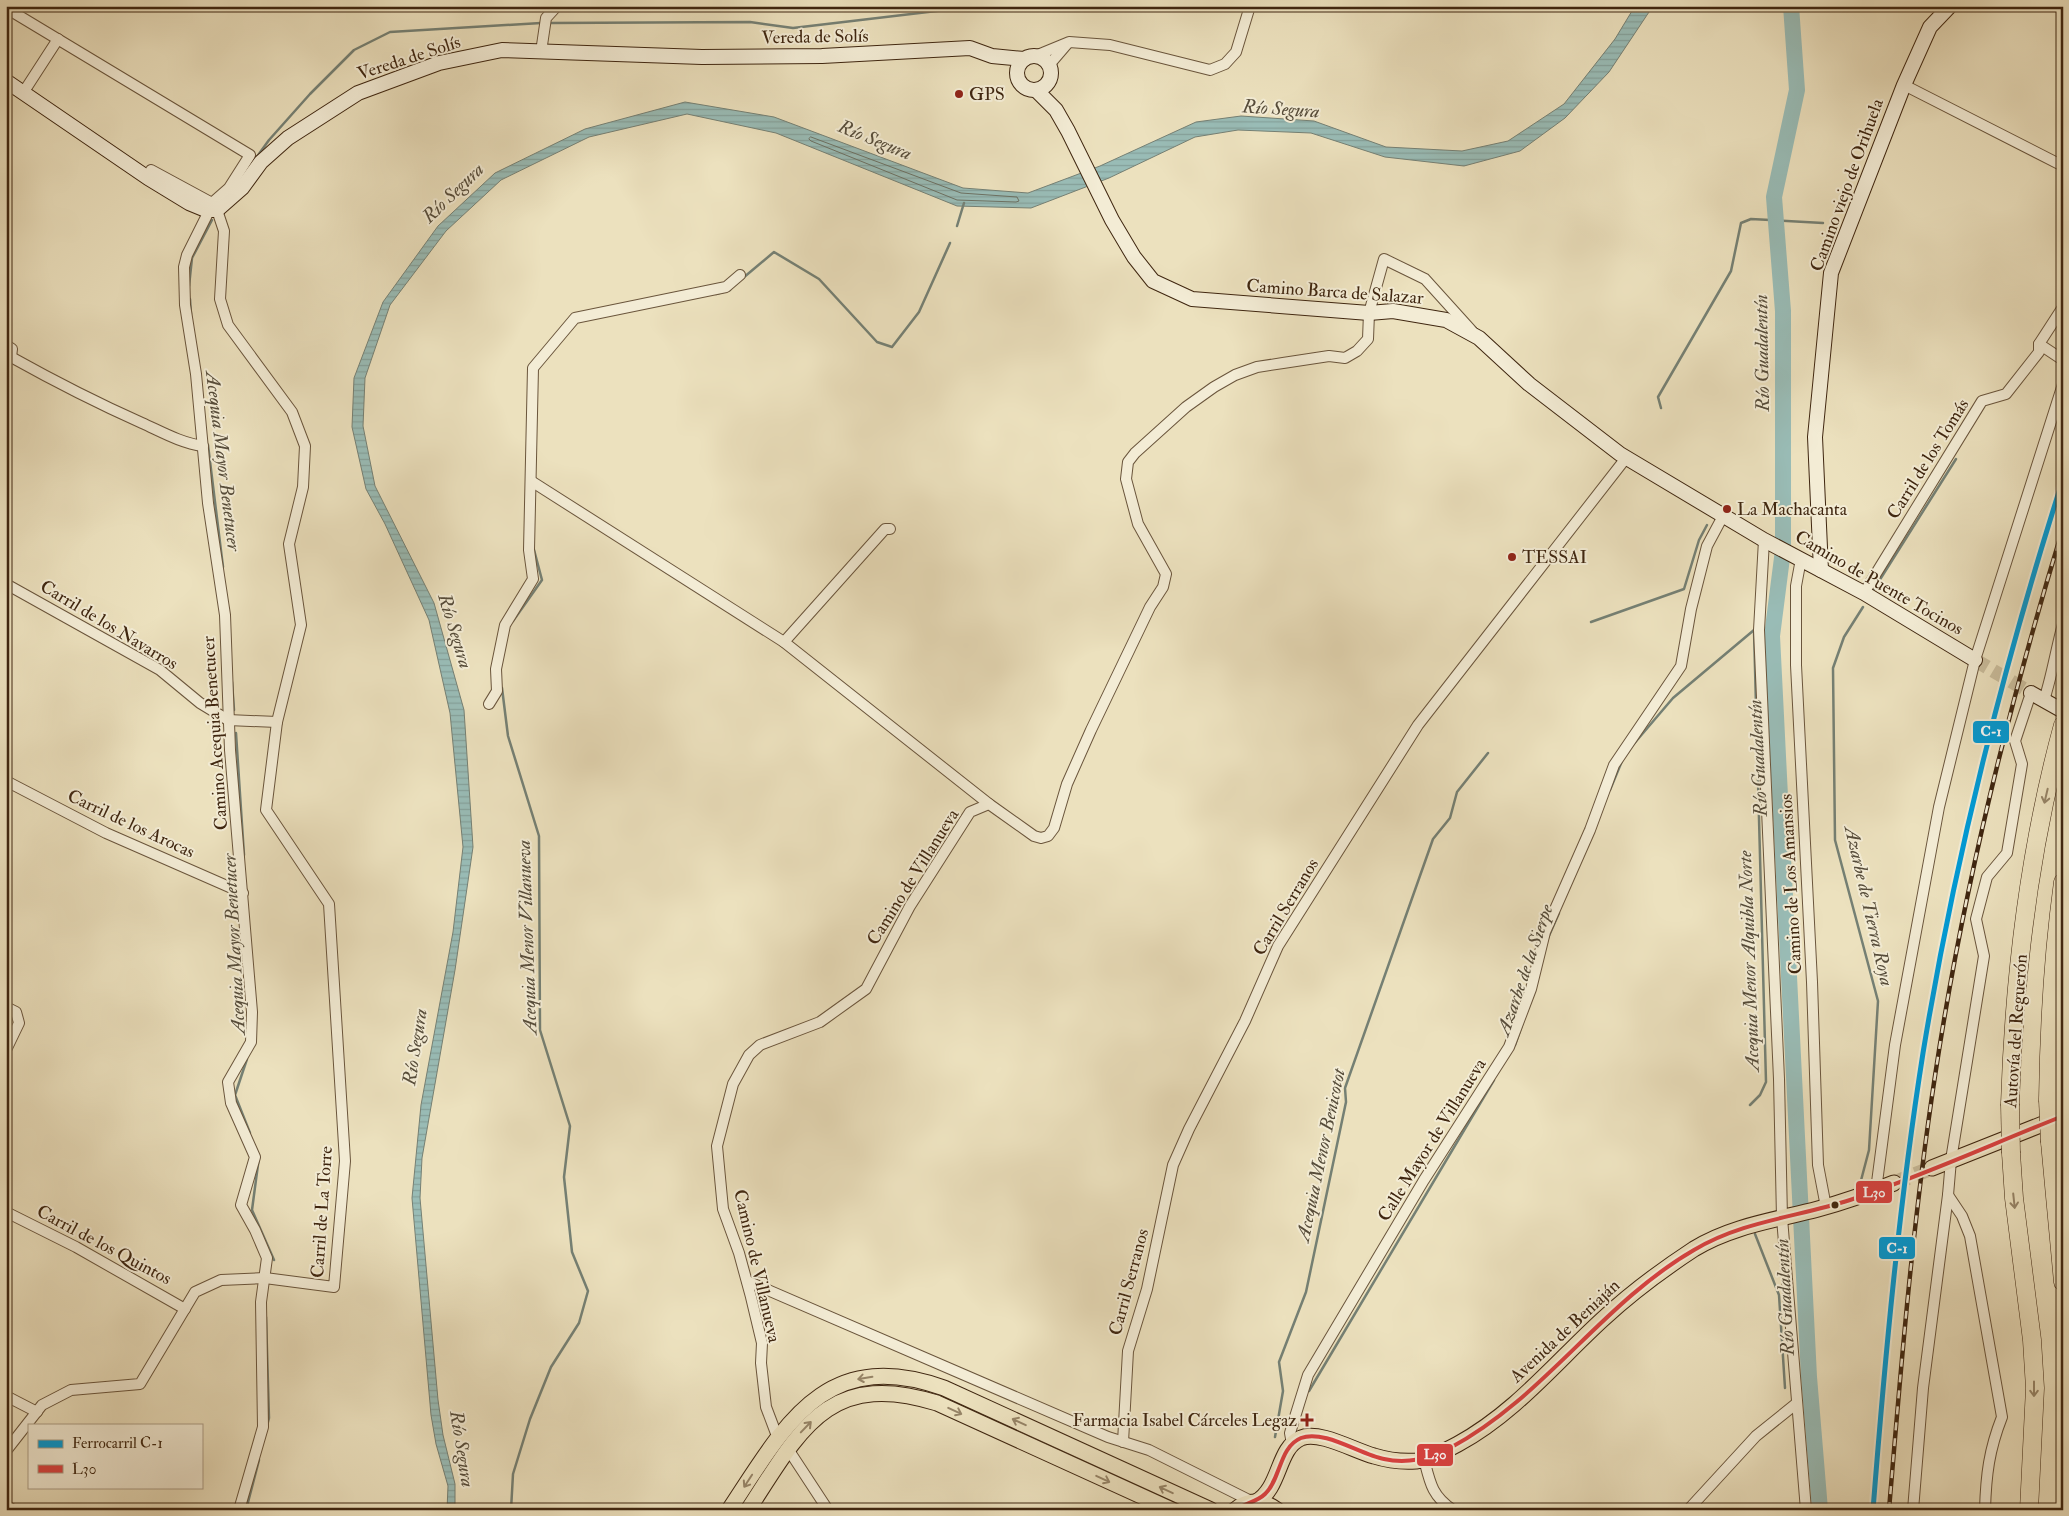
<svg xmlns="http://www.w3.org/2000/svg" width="2069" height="1516" font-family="'IM FELL Double Pica',serif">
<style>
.water{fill:url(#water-rules);stroke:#758074}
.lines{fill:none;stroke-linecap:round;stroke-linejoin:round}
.shore{stroke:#6c7163;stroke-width:1}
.stream{stroke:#758074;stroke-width:2.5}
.river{stroke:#99bcb6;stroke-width:16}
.secondary-tunnel{stroke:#c9bc9b;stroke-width:14;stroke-dasharray:14 7;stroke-linecap:butt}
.primary-tunnel{stroke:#c9bc9b;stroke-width:15;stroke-dasharray:15 8;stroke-linecap:butt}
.street-casing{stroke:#6a553c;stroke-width:12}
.secondary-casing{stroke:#3f2610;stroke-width:16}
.primary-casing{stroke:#3f2610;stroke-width:17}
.highway-casing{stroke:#3f2610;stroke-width:19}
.street{stroke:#f3ecd5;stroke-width:10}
.secondary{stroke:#f3ecd5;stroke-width:14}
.primary{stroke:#ece1be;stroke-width:15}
.highway{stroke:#ece1be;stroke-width:18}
.rail-casing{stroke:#3f2610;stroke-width:4.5}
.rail{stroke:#f3ecd5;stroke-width:2.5;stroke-dasharray:8;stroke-linecap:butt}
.highway-bridge-casing{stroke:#3f2610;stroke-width:19;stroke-linecap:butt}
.highway-bridge{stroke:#ece1be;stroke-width:18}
.bus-1-casing{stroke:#f3ecd5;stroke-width:8}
.bus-1{stroke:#da4241;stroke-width:4}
.rail-1-casing{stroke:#f3ecd5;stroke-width:9}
.rail-1{stroke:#009ad5;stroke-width:5}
.oneway{stroke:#968467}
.poi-dot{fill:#8f2418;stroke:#f3ecd5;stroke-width:2}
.bus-dot{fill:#3f2610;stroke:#f3ecd5;stroke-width:2}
.labels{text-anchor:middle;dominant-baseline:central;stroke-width:4;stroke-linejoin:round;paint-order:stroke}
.street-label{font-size:18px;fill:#3f2610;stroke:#f3ecd5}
.poi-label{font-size:18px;fill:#3f2610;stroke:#f3ecd5;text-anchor:start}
.water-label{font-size:19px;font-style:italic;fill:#564c3a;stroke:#f3ecd5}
.line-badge{stroke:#f3ecd5;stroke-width:2}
.badge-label{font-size:14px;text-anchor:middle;font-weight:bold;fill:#fff}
</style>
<defs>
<pattern id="water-rules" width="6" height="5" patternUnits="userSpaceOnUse" patternTransform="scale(1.25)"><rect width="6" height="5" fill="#99bcb6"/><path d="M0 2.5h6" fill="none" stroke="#85a19b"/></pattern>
</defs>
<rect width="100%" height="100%" fill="#ece1be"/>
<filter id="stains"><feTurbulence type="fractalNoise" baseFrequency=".004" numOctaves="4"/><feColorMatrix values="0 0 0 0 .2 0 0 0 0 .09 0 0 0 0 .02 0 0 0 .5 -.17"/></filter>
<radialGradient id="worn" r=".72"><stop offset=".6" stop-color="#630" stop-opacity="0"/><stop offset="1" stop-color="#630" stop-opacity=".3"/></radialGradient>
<!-- water -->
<polygon class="water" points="1635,6 1653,6 1609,72 1565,118 1520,151 1464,166 1385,157 1311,133 1238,130 1195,137 1109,178 1031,208 957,206 776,133 687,114 589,137 501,180 446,231 390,305 365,378 363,426 375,486 434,603 464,710 473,847 455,970 422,1158 420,1198 438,1400 443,1435 455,1484 455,1510 447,1510 448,1486 436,1444 431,1415 412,1198 421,1105 453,932 463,847 450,713 429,620 385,524 366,489 352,427 354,378 383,302 438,226 495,173 585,129 685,102 774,117 963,188 1028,193 1100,166 1196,122 1241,116 1314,121 1386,147 1462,151 1508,141 1564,104 1615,39"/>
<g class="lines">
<!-- shore -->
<polygon class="shore" points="811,137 961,193 1017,197 1019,201 1016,202 957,200 811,141 809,139"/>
<!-- stream -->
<g class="stream">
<polyline points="551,23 750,22 793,28 945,10 953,6"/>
<polyline points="256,158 269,140 310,94 354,50 390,32 541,23"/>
<polyline points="957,226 964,203"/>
<polyline points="743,278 774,252 819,279 877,342 892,347 919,312 950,243"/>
<polyline points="189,286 192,258 212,220"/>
<polyline points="716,294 730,290"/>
<polyline points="190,299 191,314"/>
<polyline points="1661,408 1658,397 1731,271 1741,223 1751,219 1823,223"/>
<polyline points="208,445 223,567"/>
<polyline points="1874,589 1956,459"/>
<polyline points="513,621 542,580 533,546"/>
<polyline points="1591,622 1684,589 1699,540 1707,525"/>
<polyline points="232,682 234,710"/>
<polyline points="502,688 508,736 539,836 540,1030 570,1126 564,1177 572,1252 588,1291 579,1323 551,1367 530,1419 513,1474 511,1510"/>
<polyline points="236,733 244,855"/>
<polyline points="1632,746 1673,698 1754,630"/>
<polyline points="1610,790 1622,761"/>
<polyline points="1548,938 1559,913"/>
<polyline points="1515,1045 1523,1022"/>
<polyline points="247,1059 235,1095 250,1133"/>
<polyline points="1750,1105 1760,1095 1766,1082 1754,630"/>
<polyline points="259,1157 252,1210 274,1260"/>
<polyline points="1859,1188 1869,1150 1878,1001 1835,840 1833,668 1844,637 1863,607"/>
<polyline points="1755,1234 1779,1295 1785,1388"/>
<polyline points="266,1317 269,1418 267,1426"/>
<polyline points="1309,1391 1494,1080"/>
<polyline points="1275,1437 1283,1391 1279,1362 1306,1292 1346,1102 1345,1088 1433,839 1450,818 1457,792 1488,753"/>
<polyline points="246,1510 259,1460"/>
</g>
<!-- river -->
<polyline class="river" points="1791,6 1797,90 1774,197 1783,311 1783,550 1772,636 1809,1377 1820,1510"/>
<!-- secondary-tunnel -->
<polyline class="secondary-tunnel" points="1975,660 2031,693"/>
<!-- primary-tunnel -->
<polyline class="primary-tunnel" points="1894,1183 1932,1168"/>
<defs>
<g id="street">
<polyline points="6,8 250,155 229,188 212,203 151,170 148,178"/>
<polyline points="541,52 546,18 557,6"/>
<polyline points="1035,56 1069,42 1110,45 1210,70 1225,64 1236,52 1250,6"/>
<polyline points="1049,65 1067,44"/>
<polyline points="1904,85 2063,166"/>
<polyline points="23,93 58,39"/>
<polyline points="210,209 187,255 184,267 185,305 196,374 208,503 225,615 230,750 252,1012 251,1042 228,1082 231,1103 255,1157 241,1205 255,1230 267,1258 261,1302 263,1427 239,1510"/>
<polyline points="2039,344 2063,360"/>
<polyline points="6,345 12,349 11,357 7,360"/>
<path d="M11 357C54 381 97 403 142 423 162 432 181 443 203 446"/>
<polyline points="531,481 784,642"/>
<polyline points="890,529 885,529 784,642 989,804"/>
<polyline points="1764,540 1759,630 1779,1079 1782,1218 1806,1510"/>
<polyline points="1801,559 1796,586 1796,665 1812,982 1818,1165 1826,1207"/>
<polyline points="6,584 160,670 200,703 228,720 277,722"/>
<polyline points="1864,593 1982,401 2006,394 2039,352 2039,344 2063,307"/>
<path d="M2044 700C2052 676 2056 649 2063 624"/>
<polyline points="489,704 497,691 496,669 505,625 533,579 529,550 533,368 575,318 726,287 740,275"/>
<polyline points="6,781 106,833 243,893"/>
<polyline points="6,1007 16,1012 19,1023 6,1050"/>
<polyline points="1876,1190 1895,1045 1939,807 1975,660 2063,384"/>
<path d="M1948 1195 1962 1216 1970 1236 2002 1417C1989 1450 1986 1475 1985 1510"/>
<polyline points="6,1212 76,1247 185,1309"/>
<polyline points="747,1281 1108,1437 1149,1450 1253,1502"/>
<polyline points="6,1396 37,1412"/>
<polyline points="777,1436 766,1407 761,1363 762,1343 751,1297 739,1253 723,1209 717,1146 733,1084 749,1055 760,1045 820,1022 866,989 910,906 970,812 989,804 1034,836 1041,838 1048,836 1054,828 1067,784 1091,730 1150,607 1163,587 1166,574 1138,524 1126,479 1128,462 1135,453 1186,407 1214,387 1235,375 1257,367 1283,363 1329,356 1345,358 1357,351 1368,339 1369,313 1384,259 1425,279 1472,331"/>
<polyline points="1123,1442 1128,1351 1147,1289 1173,1165 1189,1129 1245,1021 1278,946 1418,725 1626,458"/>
<polyline points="1292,1444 1290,1433 1308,1375 1424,1180 1509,1047 1531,989 1545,932 1590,830 1614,765 1681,666 1691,609 1707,546 1723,516"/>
<polyline points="788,1449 828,1510"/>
<polyline points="6,1451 42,1405 71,1390 140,1384 195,1292 221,1280 265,1278 334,1287 345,1161 329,904 266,810 277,722 301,625 289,544 303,487 305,446 292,412 228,325 220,299 224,231 217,210"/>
<path d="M1424 1459C1430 1483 1432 1496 1453 1510"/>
<polyline points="6,1506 14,1510"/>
<polyline points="1688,1510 1756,1436 1797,1403"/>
<polyline points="1913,1510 1923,1388 1948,1195 1951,1160 1984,956 1976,919 1987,877 2007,853 2022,764 2015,741 2031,693"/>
</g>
<g id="secondary">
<circle cx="1034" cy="73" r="17"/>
<polyline points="6,81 148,178 189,203 206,210 217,210 242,188 261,162 288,138 358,93 439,63 502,50 702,57 822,56 970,48 992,56 1024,59"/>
<polyline points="1036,90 1056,110 1068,131 1112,220 1134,257 1153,281 1192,299 1369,313 1393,311 1446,320 1479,338 1529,384 1620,454 1764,540 1864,593 1975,660"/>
<polyline points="1821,570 1815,437 1831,273 1904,85 1930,27 1950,6"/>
<polyline points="2031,693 2063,711"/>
</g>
<g id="primary">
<polyline points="1932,1168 2063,1116"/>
<path d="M1256 1502C1281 1488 1277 1448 1301 1438 1319 1430 1355 1451 1374 1456 1387 1460 1402 1462 1416 1461 1430 1459 1445 1451 1458 1444 1515 1413 1556 1362 1603 1319 1631 1293 1662 1270 1694 1249 1731 1226 1776 1220 1818 1209 1844 1202 1869 1193 1894 1183"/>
<path d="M729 1510C786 1424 825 1346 944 1388L1211 1510"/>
<path d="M748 1510C800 1430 828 1369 937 1403L1172 1510"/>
<path d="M1235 1510C1248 1499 1264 1500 1277 1510"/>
</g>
<g id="highway">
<path d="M2048 1100C2049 1027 2053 955 2063 882"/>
<path d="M2010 1104C2014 977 2029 849 2063 725"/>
<polyline points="2050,1142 2063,1282"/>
<polyline points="2011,1153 2014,1198 2032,1340 2035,1388 2029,1510"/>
</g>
</defs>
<!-- street casing -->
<use href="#street" class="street-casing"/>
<!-- secondary casing -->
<use href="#secondary" class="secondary-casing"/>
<!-- primary casing -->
<use href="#primary" class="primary-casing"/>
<!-- highway casing -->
<use href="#highway" class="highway-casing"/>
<!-- street -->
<use href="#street" class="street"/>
<!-- secondary -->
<use href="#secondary" class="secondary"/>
<!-- primary -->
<use href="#primary" class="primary"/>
<!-- highway -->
<use href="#highway" class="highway"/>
<defs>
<path id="rail" d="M1889 1510C1901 1365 1913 1220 1935 1076 1963 890 2008 708 2063 528"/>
</defs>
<!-- rail casing -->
<use href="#rail" class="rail-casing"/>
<!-- rail -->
<use href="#rail" class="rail"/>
<defs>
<g id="highway-bridge">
<polyline points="2048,1100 2050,1142"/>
<polyline points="2010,1104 2011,1153"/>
</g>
</defs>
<!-- highway-bridge casing -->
<use href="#highway-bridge" class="highway-bridge-casing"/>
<!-- highway-bridge -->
<use href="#highway-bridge" class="highway-bridge"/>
<defs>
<path id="bus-1" d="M1235 1510C1245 1503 1257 1502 1265 1494 1281 1479 1279 1447 1301 1438 1324 1429 1361 1455 1384 1459 1406 1464 1430 1459 1450 1448 1544 1398 1602 1303 1694 1250 1742 1221 1798 1217 1850 1200 1923 1176 1992 1144 2063 1116"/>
</defs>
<!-- bus-1 casing -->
<use href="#bus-1" class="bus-1-casing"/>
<!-- bus-1 -->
<use href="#bus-1" class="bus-1"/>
<defs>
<path id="rail-1" d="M1873 1510C1885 1357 1899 1205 1923 1053 1955 858 2003 667 2063 479"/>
</defs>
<!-- rail-1 casing -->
<use href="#rail-1" class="rail-1-casing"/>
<!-- rail-1 -->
<use href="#rail-1" class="rail-1"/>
</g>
<!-- one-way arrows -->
<defs><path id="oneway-shaft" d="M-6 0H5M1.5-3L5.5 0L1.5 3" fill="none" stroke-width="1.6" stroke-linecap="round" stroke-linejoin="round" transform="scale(1.25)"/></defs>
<g class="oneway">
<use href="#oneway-shaft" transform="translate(2046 796) rotate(103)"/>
<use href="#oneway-shaft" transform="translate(2014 1201) rotate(84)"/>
<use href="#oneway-shaft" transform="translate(865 1378) rotate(171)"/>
<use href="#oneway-shaft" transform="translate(2034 1389) rotate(90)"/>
<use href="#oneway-shaft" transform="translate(955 1411) rotate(25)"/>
<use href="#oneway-shaft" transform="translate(1019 1422) rotate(-155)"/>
<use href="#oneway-shaft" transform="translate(806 1427) rotate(-46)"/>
<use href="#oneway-shaft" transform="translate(1103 1479) rotate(25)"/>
<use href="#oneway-shaft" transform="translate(748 1481) rotate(123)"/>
<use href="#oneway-shaft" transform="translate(1166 1490) rotate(-155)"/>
</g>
<!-- markers -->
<g class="poi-dot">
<circle cx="959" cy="94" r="5"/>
<circle cx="1727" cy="509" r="5"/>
<circle cx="1512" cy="557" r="5"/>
<path d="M1304.5 1412.5h5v5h5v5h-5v5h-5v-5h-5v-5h5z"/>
</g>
<circle class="bus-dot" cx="1835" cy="1205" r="4.5"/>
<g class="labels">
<!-- street labels -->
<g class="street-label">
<text transform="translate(815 37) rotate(-1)">Vereda de Solís</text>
<text transform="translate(409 58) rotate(-18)">Vereda de Solís</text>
<text transform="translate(1847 185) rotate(-70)">Camino viejo de Orihuela</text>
<text transform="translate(1335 292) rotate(4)">Camino Barca de Salazar</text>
<text transform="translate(1928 459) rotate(-58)">Carril de los Tomás</text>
<text transform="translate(1879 583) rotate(30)">Camino de Puente Tocinos</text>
<text transform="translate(109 625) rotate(31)">Carril de los Navarros</text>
<text transform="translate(215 733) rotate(-94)">Camino Acequia Benetucer</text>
<text transform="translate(131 824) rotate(25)">Carril de los Arocas</text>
<text transform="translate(913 877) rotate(-58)">Camino de Villanueva</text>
<text transform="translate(1791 884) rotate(-93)">Camino de Los Amansios</text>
<text transform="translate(1286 907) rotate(-59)">Carril Serranos</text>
<text transform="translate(2016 1031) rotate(-86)">Autovía del Reguerón</text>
<text transform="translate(1432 1140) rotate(-58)">Calle Mayor de Villanueva</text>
<text transform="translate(322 1212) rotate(-86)">Carril de La Torre</text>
<text transform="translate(104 1245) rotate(28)">Carril de los Quintos</text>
<text transform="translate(757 1266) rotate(77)">Camino de Villanueva</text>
<text transform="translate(1129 1282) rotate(-75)">Carril Serranos</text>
<text transform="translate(1565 1331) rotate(-43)">Avenida de Beniaján</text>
</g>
<!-- poi labels -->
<g class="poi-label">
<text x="969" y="94">GPS</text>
<text x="1737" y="509">La Machacanta</text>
<text x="1522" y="557">TESSAI</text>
<text x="1297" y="1420" text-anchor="end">Farmacia Isabel Cárceles Legaz</text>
</g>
<!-- water labels -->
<g class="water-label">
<text transform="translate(1281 109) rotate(4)">Río Segura</text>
<text transform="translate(875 140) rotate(22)">Río Segura</text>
<text transform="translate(453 193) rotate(-44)">Río Segura</text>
<text transform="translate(1762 353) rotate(-91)">Río Guadalentín</text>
<text transform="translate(223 461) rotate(83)">Acequia Mayor Benetucer</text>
<text transform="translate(455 631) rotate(73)">Río Segura</text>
<text transform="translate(1758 758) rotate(-93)">Río Guadalentín</text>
<text transform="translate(1869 906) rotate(77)">Azarbe de Tierra Roya</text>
<text transform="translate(527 937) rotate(-92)">Acequia Menor Villanueva</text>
<text transform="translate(234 944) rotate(-93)">Acequia Mayor Benetucer</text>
<text transform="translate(1749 961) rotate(-92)">Acequia Menor Alquibla Norte</text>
<text transform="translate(1525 970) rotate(-71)">Azarbe de la Sierpe</text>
<text transform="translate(415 1047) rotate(-81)">Río Segura</text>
<text transform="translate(1321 1155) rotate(-78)">Acequia Menor Benicotot</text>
<text transform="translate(1785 1297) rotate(-93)">Río Guadalentín</text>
<text transform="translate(462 1449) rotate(81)">Río Segura</text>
</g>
</g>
<g class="line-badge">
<rect x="1972" y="720" width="38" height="24" rx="5" fill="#009ad5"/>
<rect x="1855" y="1180" width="38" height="24" rx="5" fill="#da4241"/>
<rect x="1878" y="1236" width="38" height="24" rx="5" fill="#009ad5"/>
<rect x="1416" y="1443" width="38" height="24" rx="5" fill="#da4241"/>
</g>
<g class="badge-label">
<text x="1991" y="736">C-1</text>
<text x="1874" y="1197">L30</text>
<text x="1897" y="1253">C-1</text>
<text x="1435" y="1459">L30</text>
</g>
<!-- margin -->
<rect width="2069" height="1516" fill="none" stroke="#ece1be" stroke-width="25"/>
<rect x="8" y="8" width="2054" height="1501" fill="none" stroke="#3f2610" stroke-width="2.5"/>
<rect x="12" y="12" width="2044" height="1491" fill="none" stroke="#3f2610"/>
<!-- legend -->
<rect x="28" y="1424" width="175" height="65" fill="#f3ecd5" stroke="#ab9d86"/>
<rect x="38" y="1440" width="25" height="8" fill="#009ad5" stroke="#ab9d86"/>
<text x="72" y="1448" font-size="15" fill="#3f2610">Ferrocarril C-1</text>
<rect x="38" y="1465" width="25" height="8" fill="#da4241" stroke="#ab9d86"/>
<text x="72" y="1474" font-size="15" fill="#3f2610">L30</text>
<rect width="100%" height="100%" filter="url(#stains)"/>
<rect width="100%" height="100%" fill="url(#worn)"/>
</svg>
